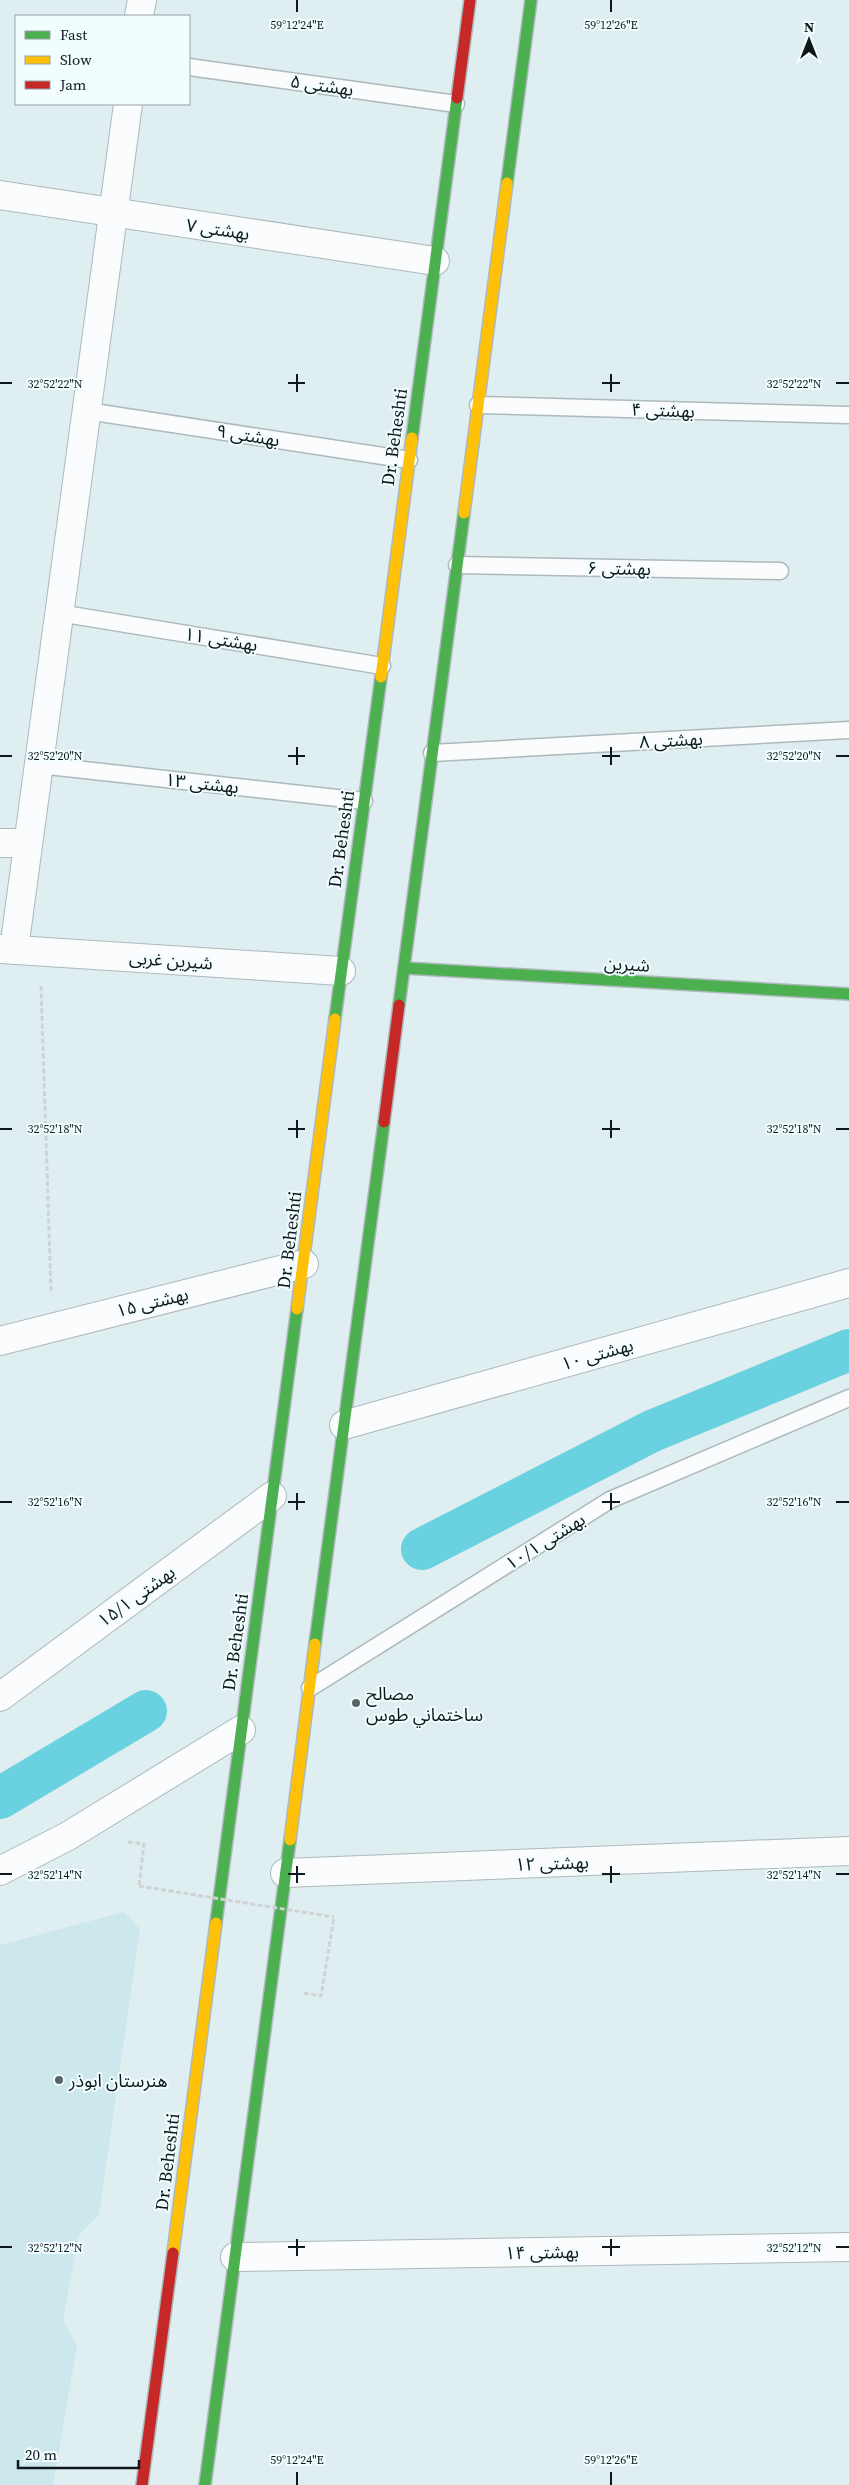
<svg xmlns="http://www.w3.org/2000/svg" width="849" height="2485" font-family="'Source Serif 4','Noto Sans Arabic',serif">
<style>
.built{fill:#cde8ec}
.lines{fill:none;stroke-linecap:round;stroke-linejoin:round}
.canal{stroke:#69d1df;stroke-width:42}
.lane-casing{stroke:#adb9ba;stroke-width:19}
.street-casing{stroke:#adb9ba;stroke-width:30}
.fast-casing{stroke:#adb9ba;stroke-width:14}
.slow-casing{stroke:#adb9ba;stroke-width:14}
.jam-casing{stroke:#adb9ba;stroke-width:14}
.path{stroke:#cfd3d4;stroke-width:3;stroke-dasharray:5 2.5;stroke-linecap:butt}
.lane{stroke:#fafcfd;stroke-width:16}
.street{stroke:#fafcfd;stroke-width:28}
.fast{stroke:#4caf50;stroke-width:11}
.slow{stroke:#ffc107;stroke-width:11}
.jam{stroke:#c62828;stroke-width:11}
.path-bridge{stroke:#cfd3d4;stroke-width:3;stroke-dasharray:5 2.5;stroke-linecap:butt}
.ticks{fill:none;stroke:#0f191b;stroke-width:2}
.poi-dot{fill:#586466;stroke:#f2fdff;stroke-width:2}
.labels{text-anchor:middle;dominant-baseline:central;stroke-width:4;stroke-linejoin:round;paint-order:stroke}
.street-label{font-size:18px;fill:#0f191b;stroke:#f2fdff}
.poi-label{font-size:18px;fill:#0f191b;stroke:#f2fdff;text-anchor:start}
.ticks-label{font-size:12px;text-anchor:middle;fill:#0f191b;stroke:#f2fdff;stroke-width:4;stroke-linejoin:round;paint-order:stroke}
</style>
<rect width="100%" height="100%" fill="#dfeef0"/>
<!-- built -->
<polygon class="built" points="124,1912 140,1929 99,2215 79,2235 63,2320 77,2346 53,2485 0,2485 0,1945"/>
<g class="lines">
<!-- canal -->
<g class="canal">
<polyline points="422,1549 652,1431 849,1350"/>
<polyline points="0,1798 146,1711"/>
</g>
<defs>
<g id="lane">
<polyline points="189,67 456,104"/>
<polyline points="478,405 849,415"/>
<polyline points="87,411 409,460"/>
<polyline points="457,565 780,571"/>
<polyline points="59,613 382,666"/>
<polyline points="432,753 849,730"/>
<polyline points="39,765 364,801"/>
<polyline points="310,1688 610,1500 849,1398"/>
</g>
<g id="street">
<polyline points="139,16 142,0"/>
<polyline points="0,195 435,261"/>
<polyline points="0,843 28,843"/>
<polyline points="0,949 341,971"/>
<polyline points="14,949 128,104"/>
<polyline points="0,1341 304,1264"/>
<polyline points="344,1425 849,1283"/>
<polyline points="0,1697 272,1496"/>
<polyline points="0,1871 68,1836 241,1730"/>
<polyline points="285,1873 849,1851"/>
<polyline points="235,2257 849,2247"/>
</g>
<g id="fast">
<polyline points="507,183 531,0"/>
<polyline points="412,438 457,98"/>
<polyline points="404,968 849,994"/>
<polyline points="399,1005 464,513"/>
<polyline points="335,1019 381,677"/>
<polyline points="315,1644 384,1122"/>
<polyline points="216,1923 297,1309"/>
<polyline points="205,2485 290,1840"/>
</g>
<g id="slow">
<polyline points="464,513 507,183"/>
<polyline points="381,677 412,438"/>
<polyline points="297,1309 335,1019"/>
<polyline points="290,1840 315,1644"/>
<polyline points="173,2253 216,1923"/>
</g>
<g id="jam">
<polyline points="457,98 470,0"/>
<polyline points="384,1122 399,1005"/>
<polyline points="142,2485 173,2253"/>
</g>
</defs>
<!-- lane casing -->
<use href="#lane" class="lane-casing"/>
<!-- street casing -->
<use href="#street" class="street-casing"/>
<!-- fast casing -->
<use href="#fast" class="fast-casing"/>
<!-- slow casing -->
<use href="#slow" class="slow-casing"/>
<!-- jam casing -->
<use href="#jam" class="jam-casing"/>
<!-- path -->
<g class="path">
<polyline points="41,986 51,1292"/>
<polyline points="128,1842 144,1844 139,1886"/>
<polyline points="304,1993 321,1996 334,1917"/>
</g>
<!-- lane -->
<use href="#lane" class="lane"/>
<!-- street -->
<use href="#street" class="street"/>
<!-- fast -->
<use href="#fast" class="fast"/>
<!-- slow -->
<use href="#slow" class="slow"/>
<!-- jam -->
<use href="#jam" class="jam"/>
<!-- path-bridge -->
<polyline class="path-bridge" points="139,1886 334,1917"/>
</g>
<!-- ticks -->
<path class="ticks" d="M297 0V12M611 0V12M297 374V392M611 374V392M0 383H12M288 383H305M602 383H620M836 383H849M297 747V765M611 747V765M0 756H12M288 756H305M602 756H620M836 756H849M297 1120V1138M611 1120V1138M0 1129H12M288 1129H305M602 1129H620M836 1129H849M297 1493V1510M611 1493V1510M0 1502H12M288 1502H305M602 1502H620M836 1502H849M297 1866V1883M611 1866V1883M0 1874H12M288 1874H305M602 1874H620M836 1874H849M297 2239V2256M611 2239V2256M0 2247H12M288 2247H305M602 2247H620M836 2247H849M297 2472V2485M611 2472V2485"/>
<!-- markers -->
<g class="poi-dot">
<circle cx="356" cy="1703" r="5"/>
<circle cx="59" cy="2080" r="5"/>
</g>
<g class="labels">
<!-- street labels -->
<g class="street-label">
<text transform="translate(322 85) rotate(8)">بهشتی ۵</text>
<text transform="translate(218 229) rotate(8)">بهشتی ۷</text>
<text transform="translate(663 410) rotate(2)">بهشتی ۴</text>
<text transform="translate(248 435) rotate(9)">بهشتی ۹</text>
<text transform="translate(394 437) rotate(-82)">Dr. Beheshti</text>
<text transform="translate(619 568) rotate(1)">بهشتی ۶</text>
<text transform="translate(221 639) rotate(9)">بهشتی ۱۱</text>
<text transform="translate(671 740) rotate(-3)">بهشتی ۸</text>
<text transform="translate(202 783) rotate(6)">بهشتی ۱۳</text>
<text transform="translate(341 839) rotate(-82)">Dr. Beheshti</text>
<text transform="translate(171 960) rotate(4)">شیرین غربی</text>
<text transform="translate(627 964) rotate(3)">شیرین</text>
<text transform="translate(289 1240) rotate(-83)">Dr. Beheshti</text>
<text transform="translate(152 1302) rotate(-14)">بهشتی ۱۵</text>
<text transform="translate(597 1354) rotate(-16)">بهشتی ۱۰</text>
<text transform="translate(545 1541) rotate(-32)">بهشتی ۱۰/۱</text>
<text transform="translate(136 1596) rotate(-36)">بهشتی ۱۵/۱</text>
<text transform="translate(235 1642) rotate(-82)">Dr. Beheshti</text>
<text transform="translate(552 1863) rotate(-2)">بهشتی ۱۲</text>
<text transform="translate(167 2162) rotate(-83)">Dr. Beheshti</text>
<text transform="translate(542 2252) rotate(-1)">بهشتی ۱۴</text>
</g>
<!-- poi labels -->
<g class="poi-label">
<text x="366" y="1693">مصالح<tspan x="366" dy="21">ساختماني طوس</tspan></text>
<text x="69" y="2080">هنرستان ابوذر</text>
</g>
</g>
<g class="ticks-label">
<text x="297" y="29">59°12'24"E</text>
<text x="611" y="29">59°12'26"E</text>
<text x="55" y="388">32°52'22"N</text>
<text x="794" y="388">32°52'22"N</text>
<text x="55" y="760">32°52'20"N</text>
<text x="794" y="760">32°52'20"N</text>
<text x="55" y="1133">32°52'18"N</text>
<text x="794" y="1133">32°52'18"N</text>
<text x="55" y="1506">32°52'16"N</text>
<text x="794" y="1506">32°52'16"N</text>
<text x="55" y="1879">32°52'14"N</text>
<text x="794" y="1879">32°52'14"N</text>
<text x="55" y="2252">32°52'12"N</text>
<text x="794" y="2252">32°52'12"N</text>
<text x="297" y="2464">59°12'24"E</text>
<text x="611" y="2464">59°12'26"E</text>
</g>
<!-- legend -->
<rect x="15" y="15" width="175" height="90" fill="#f2fdff" stroke="#97a2a4"/>
<rect x="25" y="31" width="25" height="8" fill="#4caf50" stroke="#97a2a4"/>
<text x="60" y="40" font-size="15" fill="#0f191b">Fast</text>
<rect x="25" y="56" width="25" height="8" fill="#ffc107" stroke="#97a2a4"/>
<text x="60" y="65" font-size="15" fill="#0f191b">Slow</text>
<rect x="25" y="81" width="25" height="8" fill="#c62828" stroke="#97a2a4"/>
<text x="60" y="90" font-size="15" fill="#0f191b">Jam</text>
<!-- north arrow -->
<g transform="translate(809 40)" stroke="#f2fdff" stroke-width="4" paint-order="stroke">
<path d="M0-4L9 19L0 12L-9 19Z" fill="#0f191b"/>
<text y="-8" font-size="14" font-weight="bold" text-anchor="middle" fill="#0f191b">N</text>
</g>
<!-- scale -->
<path d="M18 2460v8h121v-8" fill="none" stroke="#0f191b" stroke-width="2.5"/>
<text x="25" y="2460" font-size="15" fill="#0f191b" stroke="#f2fdff" stroke-width="4" paint-order="stroke">20 m</text>
</svg>
